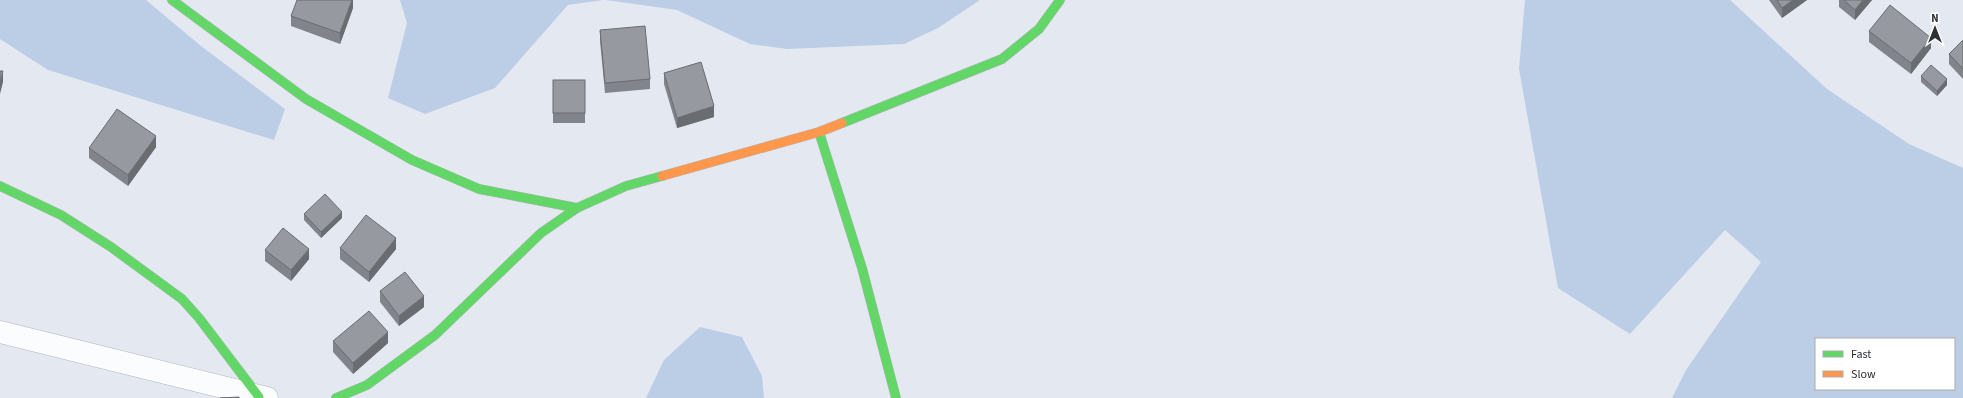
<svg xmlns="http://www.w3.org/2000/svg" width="1963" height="398" font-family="'Source Sans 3',sans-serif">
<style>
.green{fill:#bccde6;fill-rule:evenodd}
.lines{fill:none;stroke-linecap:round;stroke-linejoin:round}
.street-casing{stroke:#b2b6bc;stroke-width:23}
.fast-casing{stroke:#b2b6bc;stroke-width:10}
.slow-casing{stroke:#b2b6bc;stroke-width:10}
.street{stroke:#fbfcfd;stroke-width:22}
.fast{stroke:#63d668;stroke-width:9}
.slow{stroke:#ff974d;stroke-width:9}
.wall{fill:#81848a}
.shaded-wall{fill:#696c70}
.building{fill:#969aa0;stroke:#696c70}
</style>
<rect width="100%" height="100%" fill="#e4e9f1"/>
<!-- green -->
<g class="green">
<polygon points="0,0 146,0 201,46 285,109 274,140 48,70 0,39"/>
<polygon points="400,0 603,0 568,5 495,88 425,114 388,98 407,23"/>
<polygon points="606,0 980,0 938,28 904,44 787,49 750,44 677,10"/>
<path d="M1525 0H1730L1827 89 1909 144 1963 168V398H1672L1686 370 1761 262 1725 230 1630 334 1558 288 1519 69ZM1816 339H1954V389H1816Z"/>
<polygon points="700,327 742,337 762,376 764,398 646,398 664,360"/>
</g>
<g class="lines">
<defs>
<polyline id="street" points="0,332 267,398"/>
<g id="fast">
<polyline points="172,0 306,99 412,160 479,189 577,208"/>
<polyline points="842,123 1002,59 1039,29 1060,0"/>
<polyline points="819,132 862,268 896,398"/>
<polyline points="0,186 61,215 111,247 182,299 199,318 259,397"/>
<polyline points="336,398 367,385 435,335 541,233 577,208 626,186 662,176"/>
</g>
<polyline id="slow" points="662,176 819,132 842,123"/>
</defs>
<!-- street casing -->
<use href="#street" class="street-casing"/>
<!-- fast casing -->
<use href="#fast" class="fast-casing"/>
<!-- slow casing -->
<use href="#slow" class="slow-casing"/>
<!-- street -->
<use href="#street" class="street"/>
<!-- fast -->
<use href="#fast" class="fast"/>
<!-- slow -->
<use href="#slow" class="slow"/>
</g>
<!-- wall -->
<g class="wall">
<polygon points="353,0 353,8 340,44 291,26 291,16"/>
<polygon points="1769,0 1807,0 1782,18"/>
<polygon points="1839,0 1872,0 1855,20 1839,7"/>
<polygon points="600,30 650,79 650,89 605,93 600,41"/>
<polygon points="1869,31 1931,48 1911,74 1869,42"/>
<polygon points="1963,40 1963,79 1949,64 1949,54"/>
<polygon points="664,73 714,117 677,128 664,84"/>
<polygon points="1921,76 1947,85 1937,96 1921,82"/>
<rect x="553" y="80" width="32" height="43"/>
<polygon points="156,147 128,186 89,158 89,148"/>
<polygon points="304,214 342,218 321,238 304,220"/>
<polygon points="340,248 396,249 369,282 340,259"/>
<polygon points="265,250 309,259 291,281 265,261"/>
<polygon points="380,291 424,307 399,326 380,302"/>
<polygon points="333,341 388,343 353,374 333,352"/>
</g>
<!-- shaded-wall -->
<g class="shaded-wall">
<polygon points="352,0 353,0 353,8 340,44 340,33"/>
<polygon points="1793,0 1807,0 1782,18 1782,8"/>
<polygon points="1863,0 1872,0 1855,20 1855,10"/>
<polygon points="1931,38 1931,48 1911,74 1911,63"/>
<polygon points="3,71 3,82 0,94 0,83"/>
<polygon points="1947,79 1947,85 1937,96 1937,91"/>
<polygon points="714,106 714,117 677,128 677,118"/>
<polygon points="156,136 156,147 128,186 128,175"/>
<polygon points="342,212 342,218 321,238 321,232"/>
<polygon points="396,238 396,249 369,282 369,272"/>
<polygon points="309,249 309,259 291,281 291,270"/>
<polygon points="424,296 424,307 399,326 399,316"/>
<polygon points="388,332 388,343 353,374 353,363"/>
</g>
<!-- building -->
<g class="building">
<polygon points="297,0 352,0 340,33 291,16"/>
<polygon points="1777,0 1793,0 1782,8"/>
<polygon points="1844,0 1863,0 1855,10"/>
<polygon points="1890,5 1931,38 1911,63 1869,31"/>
<polygon points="645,26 650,79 605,83 600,30"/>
<polygon points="1963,40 1963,69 1949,54"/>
<polygon points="701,62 714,106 677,118 664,73"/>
<polygon points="1931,65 1947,79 1937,91 1921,76"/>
<polygon points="0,71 3,71 0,83"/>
<rect x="553" y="80" width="32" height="33"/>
<polygon points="117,109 156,136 128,175 89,148"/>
<polygon points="325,194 342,212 321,232 304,214"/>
<polygon points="366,215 396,238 369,272 340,248"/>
<polygon points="283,228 309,249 291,270 265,250"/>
<polygon points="405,272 424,296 399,316 380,291"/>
<polygon points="369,311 388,332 353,363 333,341"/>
<polygon points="239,397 239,398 220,398"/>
</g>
<!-- legend -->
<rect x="1815" y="338" width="140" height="52" fill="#ffffff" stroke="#abacae"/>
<rect x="1823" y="351" width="20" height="6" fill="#63d668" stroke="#abacae"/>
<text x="1851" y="358" font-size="12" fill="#2d3035">Fast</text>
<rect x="1823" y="371" width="20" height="6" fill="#ff974d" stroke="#abacae"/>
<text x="1851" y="378" font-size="12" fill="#2d3035">Slow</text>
<!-- north arrow -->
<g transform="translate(1935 28)" stroke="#ffffff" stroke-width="3" paint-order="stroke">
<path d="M0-3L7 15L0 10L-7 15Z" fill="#2d3035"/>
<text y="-6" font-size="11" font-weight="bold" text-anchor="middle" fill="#2d3035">N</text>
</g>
</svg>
